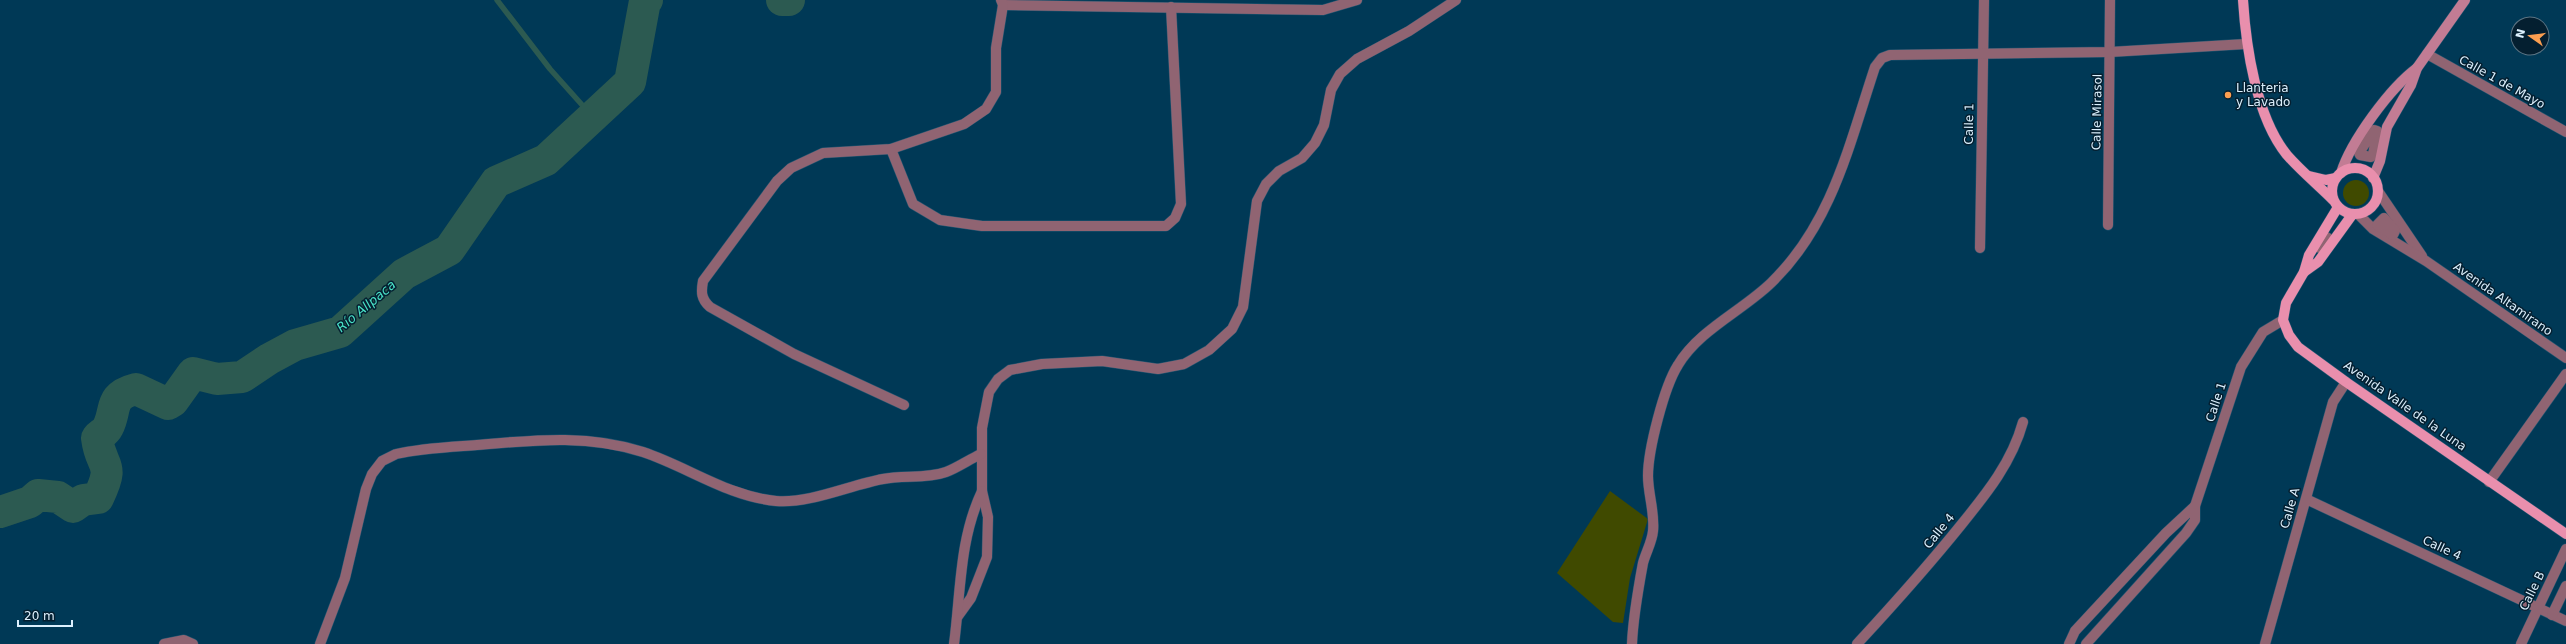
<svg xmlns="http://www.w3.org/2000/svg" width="2566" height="644" font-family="'DejaVu Sans',sans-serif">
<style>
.green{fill:#404a00}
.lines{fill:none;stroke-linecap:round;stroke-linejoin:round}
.stream{stroke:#2c5a51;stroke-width:5.5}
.river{stroke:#2c5a51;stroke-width:32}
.street-casing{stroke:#235671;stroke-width:11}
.secondary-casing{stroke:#235671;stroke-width:11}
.primary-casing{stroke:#235671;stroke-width:11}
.street{stroke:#906472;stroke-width:10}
.secondary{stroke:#c27c94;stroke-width:10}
.primary{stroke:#e98fad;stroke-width:10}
.poi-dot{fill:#fb9e50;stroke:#041f30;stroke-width:1.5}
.labels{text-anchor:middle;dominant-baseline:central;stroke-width:3;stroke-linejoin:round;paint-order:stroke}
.street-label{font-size:12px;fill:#dcf0fd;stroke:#041f30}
.poi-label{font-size:12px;fill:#dcf0fd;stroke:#041f30;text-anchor:start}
.water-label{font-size:13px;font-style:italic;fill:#49e1c6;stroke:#041f30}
</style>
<rect width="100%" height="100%" fill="#003956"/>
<!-- green -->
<g class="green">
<circle cx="2356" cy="193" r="13"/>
<polygon points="1610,491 1648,519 1630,578 1623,623 1613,622 1557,573"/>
</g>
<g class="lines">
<!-- stream -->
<polyline class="stream" points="497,0 550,69 592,116"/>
<!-- river -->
<g class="river">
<polyline points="782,0 789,0"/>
<path d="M0 512 30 502 38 495 58 497 73 507 83 500 98 498C116 461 101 470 97 438 100 434 105 433 108 427 117 410 108 396 136 389L168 404 173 401 193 373 217 379 242 377 269 359 295 345 340 332 404 274 449 250 496 182 546 160 630 82 645 1 647 0"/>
</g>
<defs>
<g id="street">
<polyline points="1003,5 1323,10 1357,0"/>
<polyline points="2427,54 2566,132"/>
<polygon points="2374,130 2377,131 2373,155 2371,157 2360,155 2359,153"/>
<polyline points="891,149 913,204 940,220 982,226 1166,226 1175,218 1181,204 1171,7"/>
<polyline points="2378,191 2422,256"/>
<polyline points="2359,215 2373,229 2426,261 2566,358"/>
<polygon points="2384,218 2395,231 2393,235 2377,225"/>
<polyline points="2108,225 2110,0"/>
<polygon points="2326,237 2328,238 2320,248 2320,246"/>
<polyline points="1980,248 1984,0"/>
<path d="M904 405 794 354 710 307C701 299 701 292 703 281L777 181 791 168 823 153 891 149 964 124 986 109 996 92V48L1003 5 1001 0"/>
<polyline points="2489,482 2566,374"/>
<polyline points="2306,499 2566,621"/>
<polyline points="2552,615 2566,586"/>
<polyline points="958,616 971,598 987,557 988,517 982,491 982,428 989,392 998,379 1010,370 1042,364 1102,361 1158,369 1184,364 1209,350 1232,329 1243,307 1257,201 1266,184 1279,171 1302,158 1315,143 1324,125 1331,90 1340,74 1357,59 1409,31 1456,0"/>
<polyline points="164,644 184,640 193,644"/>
<path d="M320 644 345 578 366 489 372 474 382 461 396 454C422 448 450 447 477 445 534 440 588 434 643 452 688 467 727 496 776 501 809 504 850 485 883 479 904 475 926 479 946 472 957 468 970 459 981 454"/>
<path d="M954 644C961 591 959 540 982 491"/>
<path d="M1632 644C1633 617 1638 590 1643 563 1646 552 1652 542 1653 531 1655 513 1648 494 1648 476 1648 450 1664 387 1678 365 1699 330 1742 311 1771 283 1832 224 1849 145 1875 67L1882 58 1890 55 2110 52 2246 44"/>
<path d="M1857 644C1893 605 1928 566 1961 525 1987 493 2012 462 2023 422"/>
<polyline points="2069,644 2075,631 2166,533 2195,506"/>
<polyline points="2086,644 2186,533 2195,520 2195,506 2241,367 2263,332 2283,320"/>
<polyline points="2265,644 2333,402 2346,382"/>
<polyline points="2521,644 2566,549"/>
</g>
<g id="secondary">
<path d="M2341 173C2351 141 2390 88 2417 68"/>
<polyline points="2373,178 2380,161 2387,127 2411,85 2417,68 2465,0"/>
</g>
<g id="primary">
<path d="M2243 0C2246 47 2256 117 2287 155 2301 171 2318 185 2333 200"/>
<circle cx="2355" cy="191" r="23"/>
<polyline points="2309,176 2326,180 2336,178"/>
<polyline points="2338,207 2309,255 2304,272 2286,303 2283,320 2289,335 2298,347 2346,382 2566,534"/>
<polyline points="2304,272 2318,262 2352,215"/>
</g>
</defs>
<!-- street casing -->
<use href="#street" class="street-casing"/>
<!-- secondary casing -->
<use href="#secondary" class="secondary-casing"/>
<!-- primary casing -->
<use href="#primary" class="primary-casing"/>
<!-- street -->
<use href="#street" class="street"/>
<!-- secondary -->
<use href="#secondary" class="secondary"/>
<!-- primary -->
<use href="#primary" class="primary"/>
</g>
<!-- markers -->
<circle class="poi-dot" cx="2228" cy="95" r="4"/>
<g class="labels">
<!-- street labels -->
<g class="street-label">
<text transform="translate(2502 82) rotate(29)">Calle 1 de Mayo</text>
<text transform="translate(2097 112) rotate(-89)">Calle Mirasol</text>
<text transform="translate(1969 124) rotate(-89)">Calle 1</text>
<text transform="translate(2503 299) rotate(35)">Avenida Altamirano</text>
<text transform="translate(2216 402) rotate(-72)">Calle 1</text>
<text transform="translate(2405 406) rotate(35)">Avenida Valle de la Luna</text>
<text transform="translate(2290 508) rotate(-74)">Calle A</text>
<text transform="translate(1939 531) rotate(-51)">Calle 4</text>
<text transform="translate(2442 548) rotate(25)">Calle 4</text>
<text transform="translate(2532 591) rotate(-64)">Calle B</text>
</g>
<!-- poi labels -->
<g class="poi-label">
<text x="2236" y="88">Llanteria<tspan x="2236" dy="14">y Lavado</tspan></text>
</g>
<!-- water labels -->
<g class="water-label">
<text transform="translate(366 306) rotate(-40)">Río Allpaca</text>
</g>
</g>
<!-- north arrow -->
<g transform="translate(2530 36) rotate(284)"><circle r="19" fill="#041f30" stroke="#5a7382"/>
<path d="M0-3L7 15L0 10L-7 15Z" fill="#fb9e50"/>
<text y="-6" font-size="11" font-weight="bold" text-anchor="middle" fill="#dcf0fd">N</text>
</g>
<!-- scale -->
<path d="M18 620v6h54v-6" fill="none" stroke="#dcf0fd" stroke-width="2"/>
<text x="24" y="620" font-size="12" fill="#dcf0fd" stroke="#041f30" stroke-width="3" paint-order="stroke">20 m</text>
</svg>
